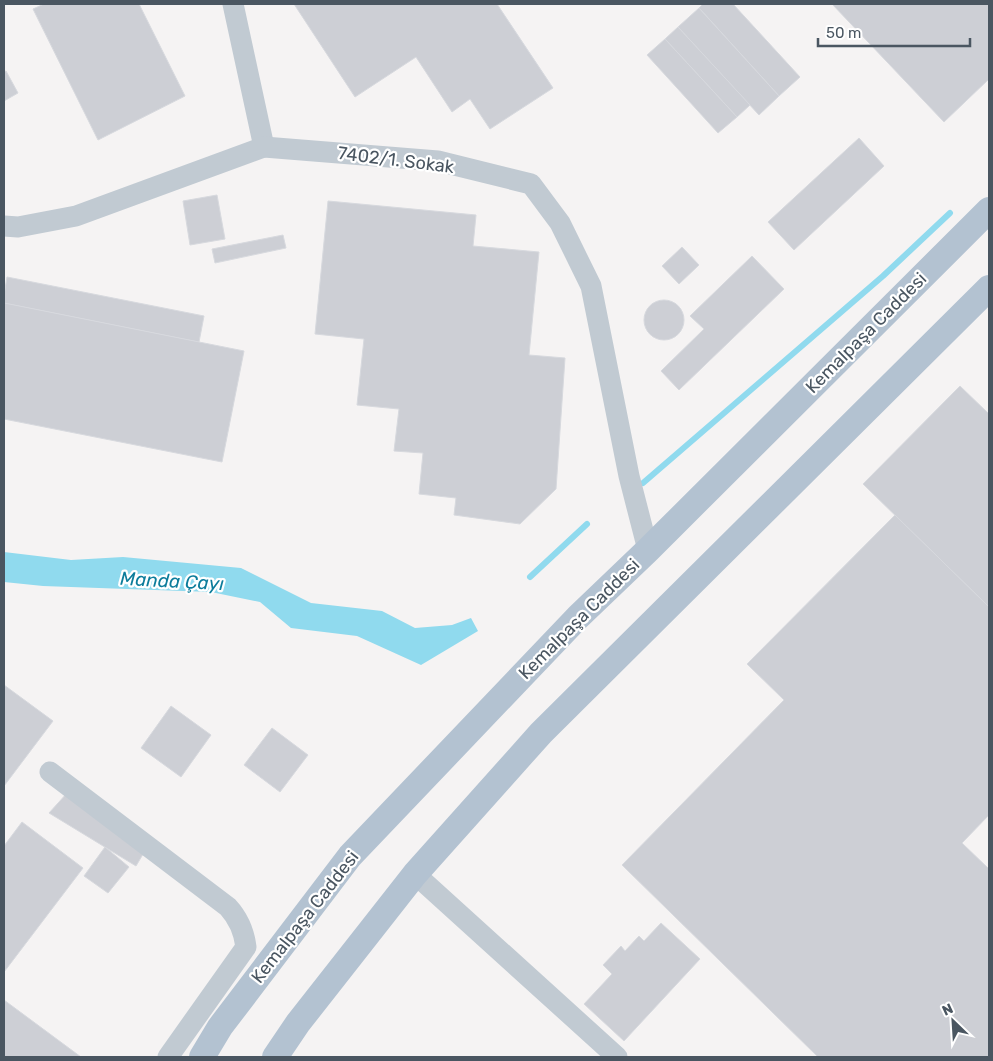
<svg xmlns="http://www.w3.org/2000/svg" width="993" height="1061" font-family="Rubik,sans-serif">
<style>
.water{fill:#90daee}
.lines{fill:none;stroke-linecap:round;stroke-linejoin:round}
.stream{stroke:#90daee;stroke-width:6}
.building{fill:#cdcfd5;stroke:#d7d9de}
.minor{stroke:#c1cad2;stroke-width:21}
.major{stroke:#b3c2d1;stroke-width:26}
.labels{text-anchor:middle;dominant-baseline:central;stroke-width:4.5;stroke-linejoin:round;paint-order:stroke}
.street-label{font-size:18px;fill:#4a5661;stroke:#fff}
.water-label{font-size:19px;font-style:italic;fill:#0c7c9b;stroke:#fff}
</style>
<rect width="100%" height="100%" fill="#f5f3f3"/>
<!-- water -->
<polygon class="water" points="4,552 71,560 123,557 241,568 311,603 382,611 415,628 452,625 471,618 478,631 421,665 357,636 291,628 260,602 211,592 43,586 4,582"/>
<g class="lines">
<!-- stream -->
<g class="stream">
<polyline points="643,483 883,276 950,213"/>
<polyline points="530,577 587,524"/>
</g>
</g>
<!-- building -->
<g class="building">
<polygon points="44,4 139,4 185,96 98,140 33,9"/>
<polygon points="294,4 497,4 553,88 490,129 470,99 452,112 416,57 355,97"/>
<polygon points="703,4 733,4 800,77 779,96 699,8"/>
<polygon points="832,4 989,4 989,79 944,122"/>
<polygon points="699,8 779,96 759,115 678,27"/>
<polygon points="678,27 750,105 737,117 665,39"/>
<polygon points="665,39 737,117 718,133 647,55"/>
<polygon points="6,71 18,93 4,101 4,72"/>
<polygon points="859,138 884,166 794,250 768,222"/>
<polygon points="217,195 225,239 190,245 183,201"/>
<polygon points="328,201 476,215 473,246 539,252 529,355 565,358 556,489 520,524 454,515 456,498 419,494 423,453 394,451 399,409 357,405 364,339 315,334"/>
<polygon points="283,235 286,248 215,263 212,249"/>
<polygon points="682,247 699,265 679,284 662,266"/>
<polygon points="752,256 784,289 679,390 661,371 704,329 690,316"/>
<polygon points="7,277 204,316 199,342 4,303 4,295"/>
<circle cx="664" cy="320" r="20"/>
<polygon points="4,303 244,351 222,462 4,419"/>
<polygon points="960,386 989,414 989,607 863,484"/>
<polygon points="895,515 989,607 989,815 962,843 989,869 989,1057 818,1057 622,865 784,700 747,664"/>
<polygon points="4,685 53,721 4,786"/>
<polygon points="171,706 211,735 181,777 141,748"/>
<polygon points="272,728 308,755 280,792 244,765"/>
<polygon points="68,792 146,849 136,866 49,813"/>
<polygon points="22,822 83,868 4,972 4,846"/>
<polygon points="105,847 129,867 108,893 84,876"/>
<polygon points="661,923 700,959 624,1041 584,1004 612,974 603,965 621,946 625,951 639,936 644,941"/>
<polygon points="4,1000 81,1057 4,1057"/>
</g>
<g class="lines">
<!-- minor -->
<g class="minor">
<polyline points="233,4 264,147"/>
<polyline points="4,226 18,227 76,216 264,147 438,161 531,184 560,223 591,286 629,476 648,550"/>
<path d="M50 772 228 907C239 919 244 931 246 947L168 1057"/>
<polyline points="415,874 617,1057"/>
</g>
<!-- major -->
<g class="major">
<polyline points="202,1057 220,1027 350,856 578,617 648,550 989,210"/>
<polyline points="275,1057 298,1023 415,874 541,733 989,288"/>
</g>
</g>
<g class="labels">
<!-- street labels -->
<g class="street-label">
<text transform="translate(396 160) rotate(7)">7402/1. Sokak</text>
<text transform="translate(866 333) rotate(-45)">Kemalpaşa Caddesi</text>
<text transform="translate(579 619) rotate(-45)">Kemalpaşa Caddesi</text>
<text transform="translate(305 917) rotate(-52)">Kemalpaşa Caddesi</text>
</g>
<!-- water labels -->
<g class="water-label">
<text transform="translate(172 581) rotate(3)">Manda Çayı</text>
</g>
</g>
<!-- border -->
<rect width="993" height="1061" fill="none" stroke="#4a5661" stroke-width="10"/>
<!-- north arrow -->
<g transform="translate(953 1021) rotate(335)" stroke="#ffffff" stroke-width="4" paint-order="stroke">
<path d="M0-4L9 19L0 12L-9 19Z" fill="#4a5661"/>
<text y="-8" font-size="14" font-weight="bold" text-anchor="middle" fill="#4a5661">N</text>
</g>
<!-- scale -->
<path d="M818 38v8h152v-8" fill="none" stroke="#4a5661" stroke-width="2.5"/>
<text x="826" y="38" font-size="15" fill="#4a5661" stroke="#ffffff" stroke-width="4" paint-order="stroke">50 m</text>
</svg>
